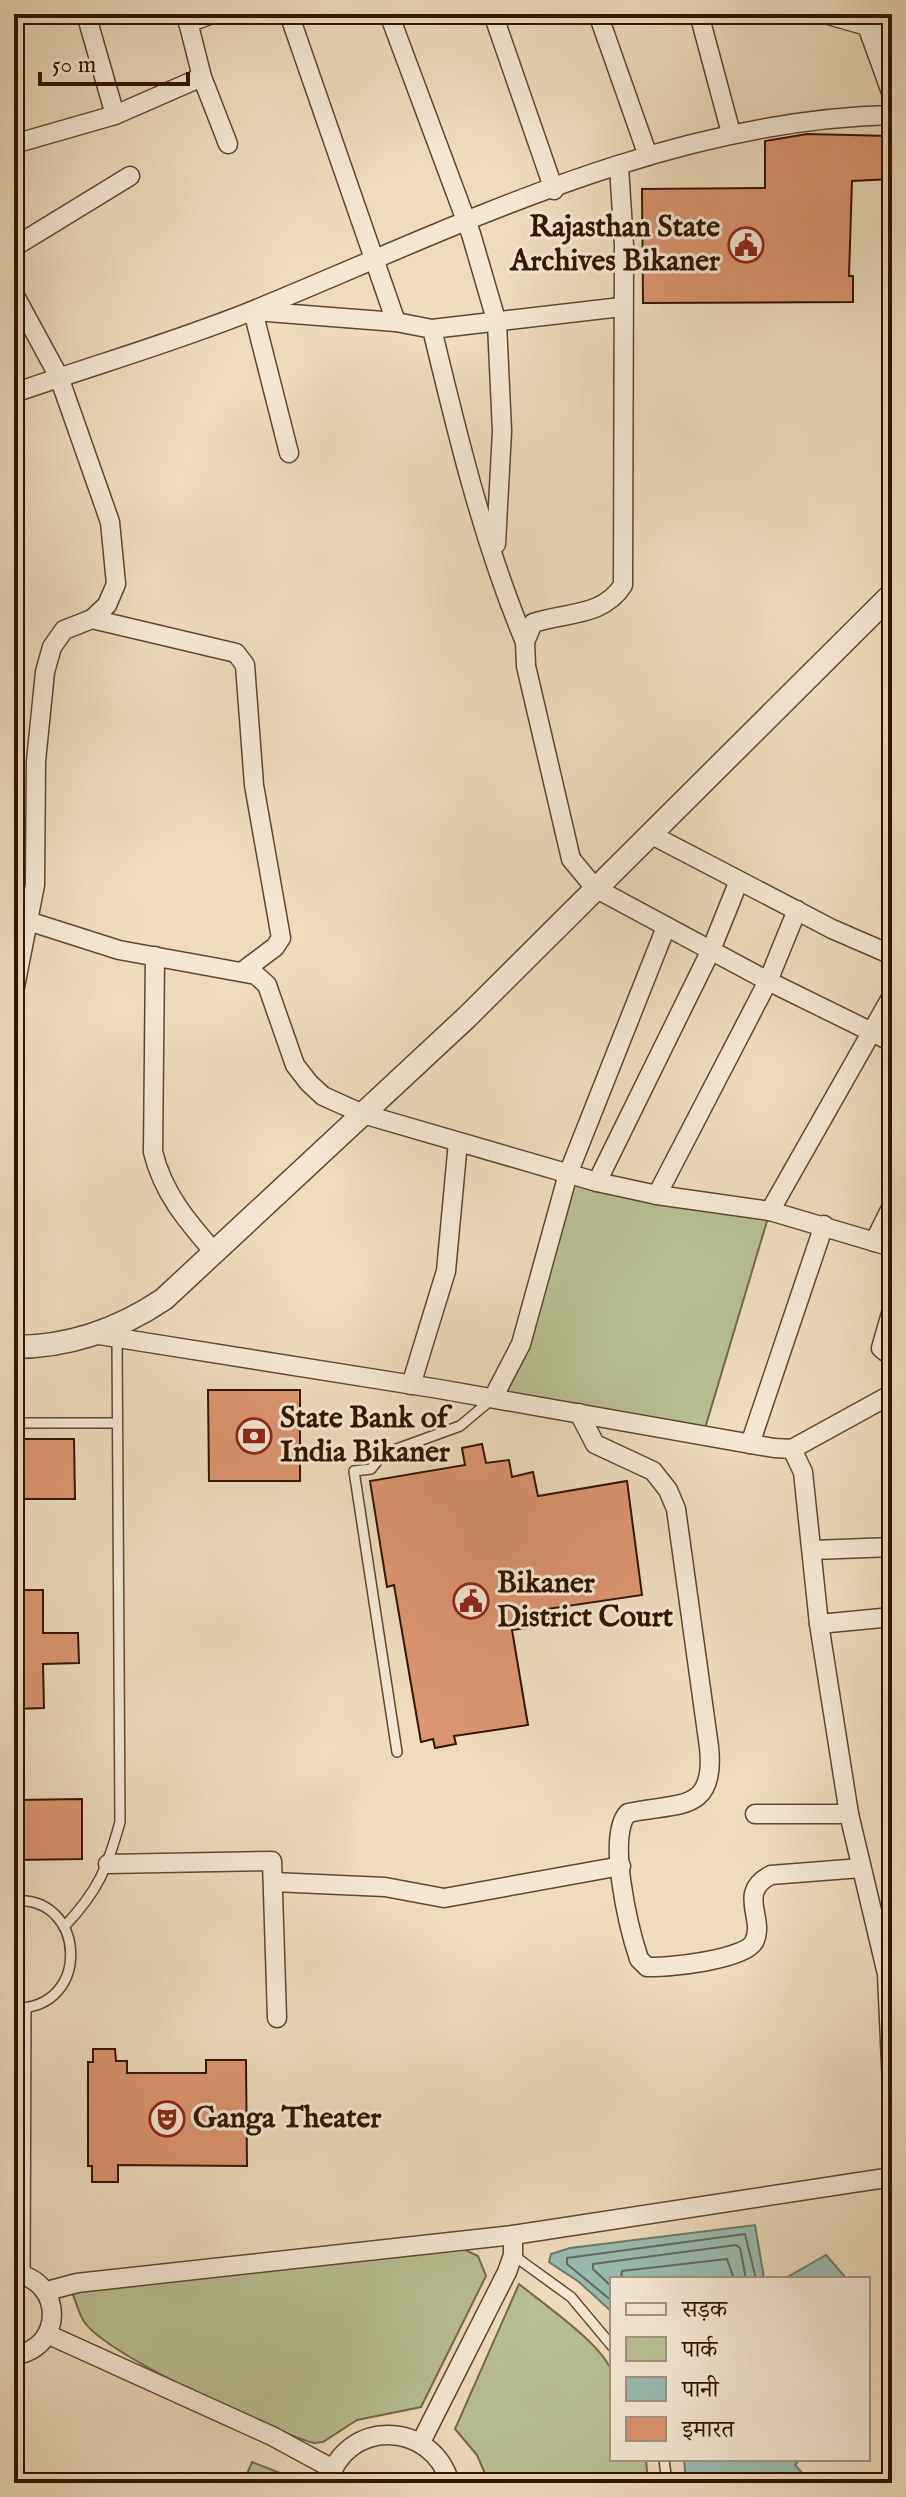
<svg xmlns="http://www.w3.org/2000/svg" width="906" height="2497" font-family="'IM FELL English','Noto Serif Devanagari',serif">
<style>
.green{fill:#b8c092;stroke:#746a4a;stroke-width:2}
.water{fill:#99bcb1;stroke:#6f796b;stroke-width:2}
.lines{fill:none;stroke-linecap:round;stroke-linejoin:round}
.shore{stroke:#656859;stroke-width:2}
.building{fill:#dc9571;stroke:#311401;stroke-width:2}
.service-casing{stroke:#604630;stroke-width:12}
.minor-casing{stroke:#604630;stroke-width:21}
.tertiary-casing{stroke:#604630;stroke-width:25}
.service{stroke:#f4e8d4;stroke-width:9}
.minor{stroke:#f4e8d4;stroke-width:18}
.tertiary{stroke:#f4e8d4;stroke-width:22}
.labels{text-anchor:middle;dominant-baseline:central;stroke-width:6;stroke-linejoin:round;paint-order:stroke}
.poi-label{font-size:30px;font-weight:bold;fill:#311401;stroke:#f4e8d4;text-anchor:start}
</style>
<rect width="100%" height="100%" fill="#eedcbd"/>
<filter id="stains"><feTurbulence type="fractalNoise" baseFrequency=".0025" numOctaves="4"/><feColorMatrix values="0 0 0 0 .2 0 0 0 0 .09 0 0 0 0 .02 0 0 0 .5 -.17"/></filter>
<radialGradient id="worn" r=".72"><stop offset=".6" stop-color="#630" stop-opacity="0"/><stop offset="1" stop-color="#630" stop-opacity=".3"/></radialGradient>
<!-- green -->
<g class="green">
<polygon points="568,1174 770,1211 703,1435 493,1398"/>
<path d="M463 2249 478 2256 486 2276 421 2407 357 2420 323 2442 314 2443C271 2431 110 2356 85 2323 79 2315 77 2304 73 2295L76 2291Z"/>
<path d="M519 2284C541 2302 605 2346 612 2373 618 2395 612 2435 612 2459H646L648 2483H489L477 2455 455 2429Z"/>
<polygon points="252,2462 288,2476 296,2483 243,2483"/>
</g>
<!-- water -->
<g class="water">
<polygon points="755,2225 764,2278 773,2279 612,2279 612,2312 579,2282 549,2262 551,2254 570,2248"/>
<polygon points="826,2255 847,2279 784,2279"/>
<polygon points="684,2459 800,2459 795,2465 811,2483 686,2483"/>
</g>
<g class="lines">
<!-- shore -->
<g class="shore">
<polyline points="621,2279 622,2271 727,2259 734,2279"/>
<polyline points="612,2287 593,2269 593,2264 736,2245 740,2248 746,2279"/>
<polyline points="612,2301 567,2264 567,2258 745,2234 756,2279"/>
</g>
</g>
<!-- building -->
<g class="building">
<polygon points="807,134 892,136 892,179 852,181 849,276 853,276 853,302 643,303 642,189 765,188 765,141"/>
<polygon points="208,1390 300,1390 300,1481 209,1481"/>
<polygon points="14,1439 74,1439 75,1499 14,1499"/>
<polygon points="482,1444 486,1463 509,1460 512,1477 533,1472 538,1496 627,1481 642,1595 547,1609 550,1625 512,1630 528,1725 454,1736 456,1744 435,1748 433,1739 421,1742 394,1585 387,1587 370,1481 465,1465 462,1448"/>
<polygon points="14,1590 43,1590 43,1633 78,1633 79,1663 43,1664 44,1708 14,1709"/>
<polygon points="82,1799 82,1859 14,1860 14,1800"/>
<polygon points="93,2049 115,2049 116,2061 127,2061 127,2073 206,2073 206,2060 246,2060 247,2166 118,2165 118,2182 92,2182 92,2166 88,2166 88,2062 93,2062"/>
</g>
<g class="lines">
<defs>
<g id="service">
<polyline points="14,1423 117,1423"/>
<polyline points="397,1752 354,1471 371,1469 383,1454 460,1426 491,1400"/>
<path d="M14 1901C86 1894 93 2010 14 2008"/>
<path d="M64 1927C98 1891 107 1869 120 1822L117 1338"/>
<polyline points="513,2255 571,2297 612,2346"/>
<polyline points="25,2276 26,2009"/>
<polyline points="664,2459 667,2483"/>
</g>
<g id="minor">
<polyline points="86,14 115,115"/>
<polyline points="186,14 202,77 228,144"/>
<path d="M289 14 396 322 432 329C457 433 483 542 525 642"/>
<polyline points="389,14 471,234 497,323 502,431 496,544"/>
<polyline points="493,14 554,190"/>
<polyline points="598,14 648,156"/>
<polyline points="699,14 731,133"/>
<polyline points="825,14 867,26 892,95"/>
<polyline points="188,23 212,14"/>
<polyline points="873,41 892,20"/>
<polyline points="14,144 115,115 202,77"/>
<path d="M619 166 624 246 623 585C603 617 566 612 533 623L525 642 526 666 571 859 595 888 768 981 892 1042"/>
<polyline points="14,247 130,176"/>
<polyline points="14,294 59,377 110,522 116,584 107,605 92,619 64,630 52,647 45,672 36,761 35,885 14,992"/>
<polyline points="432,329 621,307"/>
<path d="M14 393C94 365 175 342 254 310 459 226 666 120 892 115"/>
<polyline points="289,453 253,311 396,322"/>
<polyline points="92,619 236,653 245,665 254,785 281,938 275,947 243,971"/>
<polyline points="650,834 832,929 892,955"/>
<polyline points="14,921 28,921 119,950 256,975 267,985 295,1065 309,1083 323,1096 363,1114 597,1182 657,1195 770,1211 892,1247"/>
<path d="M155 956 153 1152C163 1193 187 1221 214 1252"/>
<polyline points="597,1182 711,950 738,883"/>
<polyline points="657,1195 768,981 797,910"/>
<polyline points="770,1211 892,996"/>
<polyline points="874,1242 892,1206"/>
<polyline points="892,1310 881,1348 892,1357"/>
<polyline points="99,1335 439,1389 774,1448 792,1449 892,1394"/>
<polyline points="411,1385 446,1271 458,1142"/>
<polyline points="493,1398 521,1344 568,1174 666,927"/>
<path d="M579 1413 595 1444 653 1471 668 1490 676 1509 709 1747C716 1814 678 1802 628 1813 606 1835 629 1929 639 1959L647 1967C667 1968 744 1960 754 1942 766 1918 736 1893 771 1875L861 1868"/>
<polyline points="750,1444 824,1225"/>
<polyline points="792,1449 803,1472 819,1624 849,1814 887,1974 892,2086"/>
<polyline points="813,1550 892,1547"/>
<polyline points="819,1624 892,1617"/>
<polyline points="755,1814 849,1814"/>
<polyline points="108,1864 272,1861 277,2018"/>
<polyline points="273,1882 385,1887 444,1898 621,1866"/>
<path d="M14 2273C65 2281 64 2349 14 2355"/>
<polyline points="47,2291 77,2283 513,2235 892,2177"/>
<polyline points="47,2334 272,2436 333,2469"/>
<polyline points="421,2442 507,2272 513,2255 513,2235"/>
<path d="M328 2483C345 2418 432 2420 450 2483"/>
</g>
<path id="tertiary" d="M14 1347C70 1347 118 1330 164 1299L467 1017 892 594"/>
</defs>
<!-- service casing -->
<use href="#service" class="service-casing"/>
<!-- minor casing -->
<use href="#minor" class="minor-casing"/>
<!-- tertiary casing -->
<use href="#tertiary" class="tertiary-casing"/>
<!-- service -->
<use href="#service" class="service"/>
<!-- minor -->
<use href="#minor" class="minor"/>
<!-- tertiary -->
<use href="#tertiary" class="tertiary"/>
</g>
<!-- icons -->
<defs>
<symbol id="civic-ring" viewBox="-11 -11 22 22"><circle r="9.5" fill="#f4e8d4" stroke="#8f2418" stroke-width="1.5"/><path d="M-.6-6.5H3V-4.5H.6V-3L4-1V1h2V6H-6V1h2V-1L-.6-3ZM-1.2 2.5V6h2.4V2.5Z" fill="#8f2418"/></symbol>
<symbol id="bank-ring" viewBox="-11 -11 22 22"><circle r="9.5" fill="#f4e8d4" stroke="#8f2418" stroke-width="1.5"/><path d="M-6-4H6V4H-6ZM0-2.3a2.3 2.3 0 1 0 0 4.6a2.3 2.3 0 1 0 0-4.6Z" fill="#8f2418"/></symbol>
<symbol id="theatre-ring" viewBox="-11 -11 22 22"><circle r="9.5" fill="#f4e8d4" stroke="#8f2418" stroke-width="1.5"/><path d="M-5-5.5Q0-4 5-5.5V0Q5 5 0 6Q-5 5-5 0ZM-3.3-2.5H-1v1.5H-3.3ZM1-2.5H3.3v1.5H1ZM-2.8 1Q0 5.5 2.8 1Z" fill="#8f2418"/></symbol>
</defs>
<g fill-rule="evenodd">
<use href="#civic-ring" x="726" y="225" width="40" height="40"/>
<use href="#bank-ring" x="234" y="1416" width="40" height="40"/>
<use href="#civic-ring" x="451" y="1581" width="40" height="40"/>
<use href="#theatre-ring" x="147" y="2099" width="40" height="40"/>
</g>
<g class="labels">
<!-- poi labels -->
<g class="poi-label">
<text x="720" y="228" text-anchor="end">Rajasthan State<tspan x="720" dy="34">Archives Bikaner</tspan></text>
<text x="280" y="1419">State Bank of<tspan x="280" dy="34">India Bikaner</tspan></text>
<text x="497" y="1584">Bikaner<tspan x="497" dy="34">District Court</tspan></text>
<text x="193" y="2119">Ganga Theater</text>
</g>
</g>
<!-- margin -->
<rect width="906" height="2497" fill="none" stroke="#eedcbd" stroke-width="48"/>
<rect x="16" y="16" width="874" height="2465" fill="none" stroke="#311401" stroke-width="4"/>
<rect x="24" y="24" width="858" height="2449" fill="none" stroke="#311401" stroke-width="2"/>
<!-- legend -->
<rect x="610" y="2277" width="260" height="184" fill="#f4e8d4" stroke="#a69380" stroke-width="2"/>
<rect x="626" y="2303" width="40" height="12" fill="#f4e8d4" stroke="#a69380" stroke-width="2"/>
<text x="682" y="2317" font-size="24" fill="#311401">सड़क</text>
<rect x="626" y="2337" width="40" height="24" fill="#b8c092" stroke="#a69380" stroke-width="2"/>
<text x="682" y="2357" font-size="24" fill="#311401">पार्क</text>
<rect x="626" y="2377" width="40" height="24" fill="#99bcb1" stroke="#a69380" stroke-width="2"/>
<text x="682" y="2397" font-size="24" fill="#311401">पानी</text>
<rect x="626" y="2417" width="40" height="24" fill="#dc9571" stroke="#a69380" stroke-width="2"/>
<text x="682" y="2437" font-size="24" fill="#311401">इमारत</text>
<!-- scale -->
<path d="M40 72v12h148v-12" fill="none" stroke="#311401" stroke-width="4"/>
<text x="52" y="72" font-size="24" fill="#311401" stroke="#f4e8d4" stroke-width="6" paint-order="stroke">50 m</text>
<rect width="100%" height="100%" filter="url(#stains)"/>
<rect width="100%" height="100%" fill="url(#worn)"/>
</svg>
